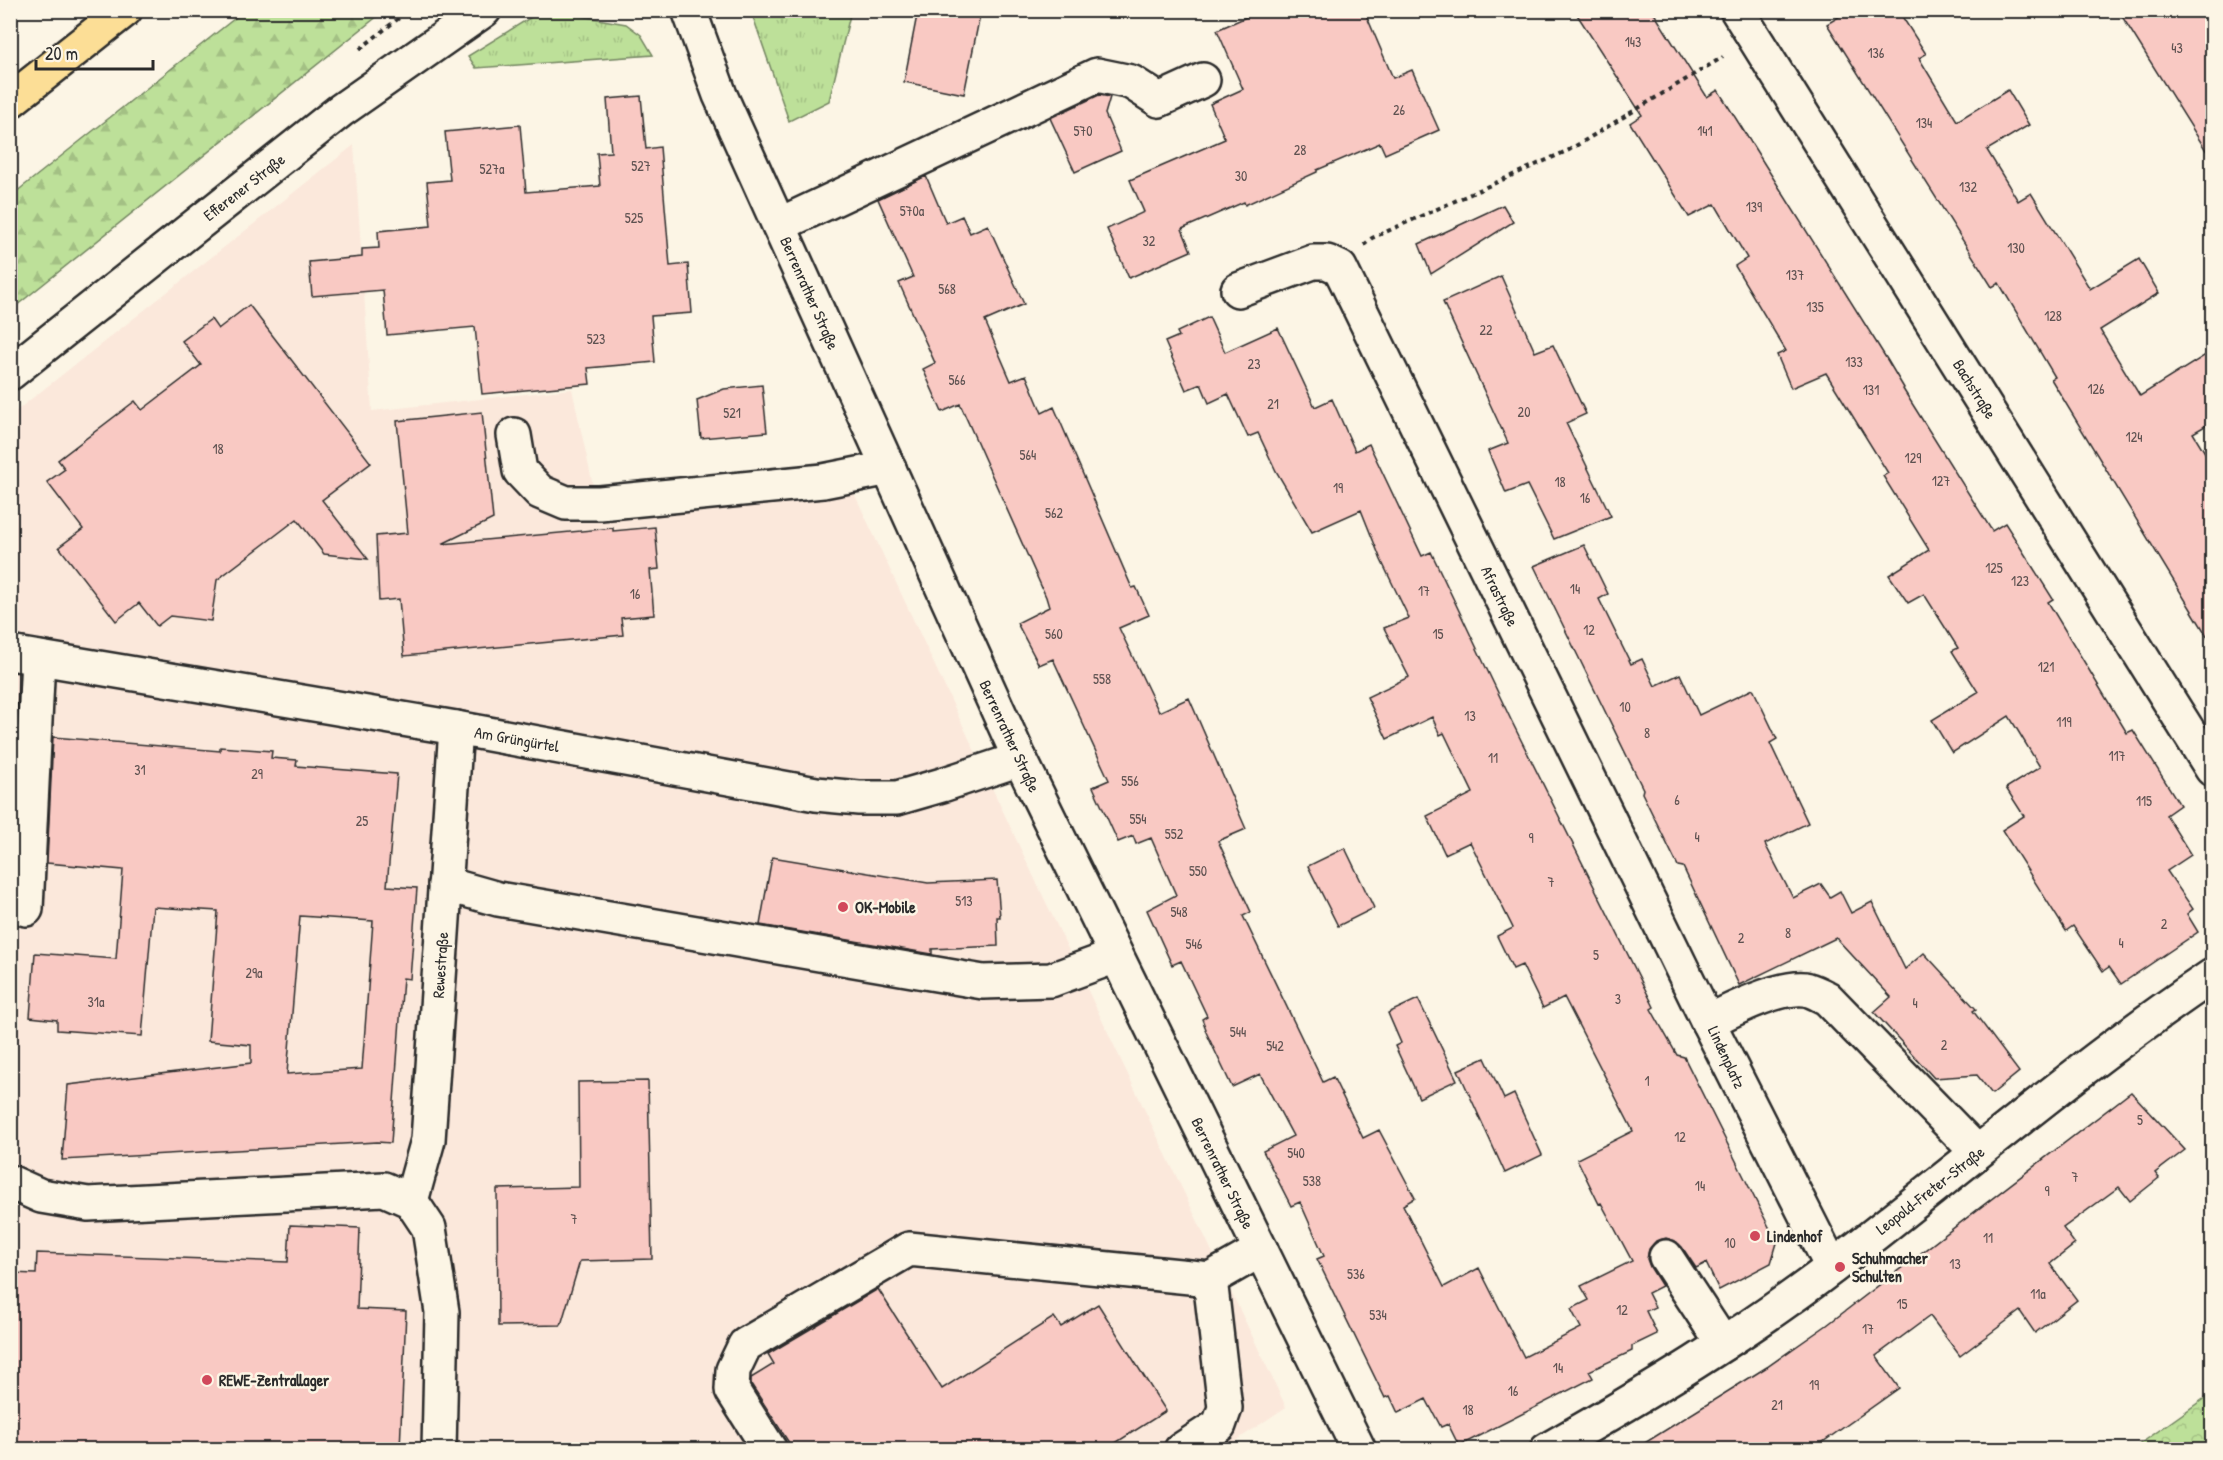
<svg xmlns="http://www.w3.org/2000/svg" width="2223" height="1460" font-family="'Patrick Hand',sans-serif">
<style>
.built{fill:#fbe8db}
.grass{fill:url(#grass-tufts);stroke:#748662;stroke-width:1.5}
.forest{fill:url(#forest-firs);stroke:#748662;stroke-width:1.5}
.park{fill:url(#park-crowns);stroke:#748662;stroke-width:1.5}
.building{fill:#f9c9c3;stroke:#2b2b2b;stroke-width:1.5;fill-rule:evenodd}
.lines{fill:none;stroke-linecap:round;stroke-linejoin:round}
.minor-casing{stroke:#2b2b2b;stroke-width:38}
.highway-casing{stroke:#2b2b2b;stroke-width:38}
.path{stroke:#2b2b2b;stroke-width:4;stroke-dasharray:4.5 4.5;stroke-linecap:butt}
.minor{stroke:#fcf5e5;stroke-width:33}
.highway{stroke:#fcde96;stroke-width:33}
.poi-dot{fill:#d1495b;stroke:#fcf5e5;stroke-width:2}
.labels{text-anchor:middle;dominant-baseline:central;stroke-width:5;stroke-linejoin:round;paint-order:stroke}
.number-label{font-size:14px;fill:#5e5251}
.street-label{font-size:16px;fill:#2b2b2b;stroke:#fcf5e5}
.poi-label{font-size:16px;font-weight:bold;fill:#2b2b2b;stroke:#fcf5e5;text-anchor:start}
</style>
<defs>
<pattern id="grass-tufts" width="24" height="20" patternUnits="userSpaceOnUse" patternTransform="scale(1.5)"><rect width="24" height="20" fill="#bde099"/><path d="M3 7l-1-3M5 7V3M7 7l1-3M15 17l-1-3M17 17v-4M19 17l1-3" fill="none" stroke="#a3c084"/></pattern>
<pattern id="forest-firs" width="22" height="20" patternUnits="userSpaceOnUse" patternTransform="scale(1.5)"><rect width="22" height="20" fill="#bde099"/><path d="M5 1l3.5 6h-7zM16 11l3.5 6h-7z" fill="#a3c084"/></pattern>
<pattern id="park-crowns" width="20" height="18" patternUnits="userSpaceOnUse" patternTransform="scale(1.5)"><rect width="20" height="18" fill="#bde099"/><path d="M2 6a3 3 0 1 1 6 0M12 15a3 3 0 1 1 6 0" fill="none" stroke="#a3c084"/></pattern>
</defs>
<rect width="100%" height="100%" fill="#fcf5e5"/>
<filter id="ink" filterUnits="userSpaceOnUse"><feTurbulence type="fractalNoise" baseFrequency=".0167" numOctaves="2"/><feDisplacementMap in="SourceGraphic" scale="12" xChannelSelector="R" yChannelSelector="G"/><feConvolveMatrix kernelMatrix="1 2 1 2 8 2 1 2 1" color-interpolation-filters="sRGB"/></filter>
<g filter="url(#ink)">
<!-- built -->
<polygon class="built" points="354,145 372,411 572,389 595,495 841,465 1023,854 1286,1407 1222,1450 11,1450 11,415"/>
<!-- grass -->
<g class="grass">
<polygon points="541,11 565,11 586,17 626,24 641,35 653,55 476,68 468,56"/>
<polygon points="751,11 851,11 829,101 789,121"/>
</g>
<!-- forest -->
<polygon class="forest" points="244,11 384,11 11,310 11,196"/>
<!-- park -->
<polygon class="park" points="2212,1393 2212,1449 2133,1449"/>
<!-- building -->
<g class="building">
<polygon points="918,10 981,10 964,94 904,82"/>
<polygon points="1262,10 1364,10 1393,78 1412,70 1439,130 1385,154 1380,143 1317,170 1317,172 1245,205 1244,202 1182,229 1191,251 1129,278 1107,229 1144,212 1130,180 1225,139 1210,104 1243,89 1217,30"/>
<polygon points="1574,10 1652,10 1707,97 1718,90 1888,361 1904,388 1903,389 1992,531 2005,523 2053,599 2048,602 2127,733 2133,730 2180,805 2166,815 2191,855 2167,871 2193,909 2187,914 2198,932 2121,984 2109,967 2103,971 2073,926 2066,931 2002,830 2024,816 2006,788 2040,767 2009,716 1952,753 1932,720 1978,692 1952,651 1958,648 1924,594 1908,603 1889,575 1929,550 1883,476 1888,473 1826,373 1791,388 1777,355 1786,351 1735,266 1747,258 1715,204 1689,217 1630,123 1642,115"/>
<polygon points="1850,10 1898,10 1926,54 1919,58 1957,121 2008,90 2029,125 1987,150 2018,201 2031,193 2090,289 2139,259 2159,293 2100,330 2140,396 2212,351 2212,422 2193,433 2212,464 2212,644 2051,379 2055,377 1999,283 1992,287 1827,24"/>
<polygon points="2118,10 2201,10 2212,28 2212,160"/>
<polygon points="1099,95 1110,97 1105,114 1121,151 1075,172 1050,118"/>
<polygon points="641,96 646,149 660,147 670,266 688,264 692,313 651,316 655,362 588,368 590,384 482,394 475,327 387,335 383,290 312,296 309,262 362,257 362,249 379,248 378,231 431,226 427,182 450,180 445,132 520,125 526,192 600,186 597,153 611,152 607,99"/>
<polygon points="926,176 946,223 962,216 970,233 988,225 1024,304 985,321 1011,381 1026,375 1042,413 1054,407 1132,588 1136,587 1149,615 1119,628 1159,712 1189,698 1246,829 1218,841 1251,912 1243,916 1323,1082 1333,1077 1363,1138 1379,1130 1415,1198 1403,1205 1444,1287 1479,1268 1524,1357 1581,1328 1571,1309 1589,1300 1581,1286 1632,1261 1601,1203 1599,1204 1577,1159 1633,1131 1564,997 1543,1008 1522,965 1513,969 1497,936 1513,928 1470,842 1445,854 1427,816 1473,793 1444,733 1440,735 1432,717 1387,739 1367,697 1409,677 1384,628 1409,618 1381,560 1361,510 1312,532 1276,471 1258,433 1248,437 1228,394 1209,403 1201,384 1186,390 1165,342 1179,336 1177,332 1209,317 1225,352 1278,328 1315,407 1332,399 1355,451 1369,444 1422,556 1431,552 1512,722 1654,1007 1651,1009 1677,1055 1684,1057 1777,1243 1771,1263 1719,1290 1706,1263 1696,1268 1682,1247 1675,1241 1666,1238 1656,1241 1649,1249 1647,1259 1650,1267 1662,1286 1648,1293 1655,1307 1646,1311 1657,1334 1632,1346 1632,1351 1589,1371 1593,1378 1459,1446 1448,1424 1441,1427 1426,1399 1398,1413 1390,1396 1385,1398 1317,1259 1324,1256 1300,1202 1291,1206 1263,1151 1293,1136 1260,1074 1232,1087 1205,1030 1206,1029 1202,1019 1207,1016 1181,961 1172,965 1147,910 1176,895 1151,838 1136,844 1133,836 1118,842 1093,787 1109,780 1053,659 1039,665 1017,623 1049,607 1046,597 960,404 942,412 923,369 935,363 899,283 913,277 878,199"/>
<polygon points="1503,205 1513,222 1431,274 1419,244"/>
<polygon points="1501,276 1535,352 1553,345 1586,414 1566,423 1611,516 1554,539 1527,485 1506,493 1488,451 1508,443 1443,302"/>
<polygon points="249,305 371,463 322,500 368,559 324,554 297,519 217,580 211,621 170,616 157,626 139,603 116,621 59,547 83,529 47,482 65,469 58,460 135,401 142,410 201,365 182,341 211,319 218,329"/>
<polygon points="762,385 767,432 701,438 697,400 724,389"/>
<polygon points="482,412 493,519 442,544 613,528 613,531 655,527 659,569 650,570 654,615 621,618 623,635 404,656 399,599 379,601 376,536 408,533 397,421"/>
<polygon points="1584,545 1608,594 1599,599 1631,664 1642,659 1655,686 1680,674 1699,715 1753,689 1777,739 1770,743 1808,823 1765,844 1793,898 1821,884 1830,897 1840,891 1851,913 1872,902 1905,969 1924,953 1976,1009 1973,1011 2019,1072 1992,1094 1977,1075 1934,1078 1874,1012 1891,997 1836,938 1739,985 1683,867 1678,866 1642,793 1643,789 1534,566"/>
<polygon points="10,734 16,735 10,841"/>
<path d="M53 737 220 751V747L272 751 271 758 297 760 296 766 397 774 387 886 417 888 410 979 403 978 391 1143 377 1142 62 1160 68 1085 251 1063V1045L208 1041 218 911 153 907 142 1036 57 1030V1020L30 1017 35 953 116 959 123 870 47 863ZM300 916 373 921 362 1069 287 1074Z"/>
<polygon points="1345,848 1374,908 1338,926 1308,866"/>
<polygon points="772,857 928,883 997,880 1000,917 997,917 998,946 932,949 932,954 760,925"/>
<polygon points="1418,999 1457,1080 1419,1098 1395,1046 1401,1043 1388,1013"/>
<polygon points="1485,1058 1504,1099 1514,1094 1542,1155 1505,1173 1458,1070"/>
<polygon points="648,1081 652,1259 580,1261 561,1325 498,1326 497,1189 579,1187 578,1082"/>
<polygon points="2131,1092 2185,1150 2155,1173 2159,1178 2130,1201 2119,1187 2063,1228 2075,1244 2050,1264 2077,1300 2035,1333 2020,1311 1960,1356 1930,1316 1876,1356 1899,1388 1813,1449 1635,1449 1767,1367 1827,1325"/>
<polygon points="290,1225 360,1228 357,1309 406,1311 400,1449 10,1449 10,1273 36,1274 37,1253 288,1262"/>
<polygon points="878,1289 942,1389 1054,1317 1061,1327 1098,1304 1166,1411 1106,1449 793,1449 751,1384 751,1378 774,1364 768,1354"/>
</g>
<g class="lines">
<defs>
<g id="minor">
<polyline points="689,10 720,95 1020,759 1359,1450"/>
<polyline points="1737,10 2212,769"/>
<polyline points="779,225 1097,75 1131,82 1159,100 1203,80"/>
<polyline points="1238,290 1313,262 1327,262 1340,268 1708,1022 1832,1267"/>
<polyline points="10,373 340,111 484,10"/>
<polyline points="514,435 520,471 540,492 566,503 600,503 823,481 889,468"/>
<polyline points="10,653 456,728 816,794 859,798 897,798 942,785 1020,759"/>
<polyline points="445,884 498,899 983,982 1051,980 1116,956"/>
<polyline points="26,909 38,658"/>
<path d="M1708 1022C1731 1010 1779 986 1805 989 1812 990 1820 995 1827 998L1977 1152"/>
<polyline points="10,1182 41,1196 88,1204 384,1189 411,1201 429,1228 442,1312 439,1450"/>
<polyline points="411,1201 428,1140 456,728"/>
<polyline points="1666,1257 1723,1344"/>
<polyline points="770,1450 732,1390 733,1370 745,1345 909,1249 1210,1279 1261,1250"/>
<polyline points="1181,1450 1219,1425 1225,1408 1210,1279"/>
<path d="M1547 1450C1646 1394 1744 1335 1834 1266 1960 1169 2080 1065 2212 976"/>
</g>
<polyline id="highway" points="10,101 125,10"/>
</defs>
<!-- minor casing -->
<use href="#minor" class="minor-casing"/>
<!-- highway casing -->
<use href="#highway" class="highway-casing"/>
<!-- path -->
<g class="path">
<polyline points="360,49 409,10"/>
<polyline points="1364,245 1372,238 1569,150 1723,57"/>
</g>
<!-- minor -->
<use href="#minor" class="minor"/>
<!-- highway -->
<use href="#highway" class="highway"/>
</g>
</g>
<!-- markers -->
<g class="poi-dot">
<circle cx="843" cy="907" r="6"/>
<circle cx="1755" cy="1236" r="6"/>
<circle cx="1840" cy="1267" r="6"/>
<circle cx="207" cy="1380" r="6"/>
</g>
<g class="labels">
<!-- number labels -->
<g class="number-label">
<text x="1633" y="41">143</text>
<text x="2177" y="47">43</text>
<text x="1876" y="52">136</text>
<text x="1399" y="109">26</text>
<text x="1924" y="122">134</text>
<text x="1083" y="130">570</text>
<text x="1705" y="130">141</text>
<text x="1300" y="149">28</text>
<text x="641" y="165">527</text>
<text x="492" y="168">527a</text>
<text x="1241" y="175">30</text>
<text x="1968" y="186">132</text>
<text x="1754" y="206">139</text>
<text x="912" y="210">570a</text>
<text x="634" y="217">525</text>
<text x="1149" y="240">32</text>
<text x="2016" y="247">130</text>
<text x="1795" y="274">137</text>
<text x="947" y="288">568</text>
<text x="1815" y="306">135</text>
<text x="2053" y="315">128</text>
<text x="1486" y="329">22</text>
<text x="596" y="338">523</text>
<text x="1854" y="361">133</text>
<text x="1254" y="363">23</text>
<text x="957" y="379">566</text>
<text x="2096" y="388">126</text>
<text x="1871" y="389">131</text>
<text x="1273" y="403">21</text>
<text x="1524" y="411">20</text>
<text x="732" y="412">521</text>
<text x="2134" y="436">124</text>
<text x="218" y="448">18</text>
<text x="1028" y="454">564</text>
<text x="1913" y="457">129</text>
<text x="1941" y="480">127</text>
<text x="1560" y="481">18</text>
<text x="1338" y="487">19</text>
<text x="1585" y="497">16</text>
<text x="1054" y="512">562</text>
<text x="1994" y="567">125</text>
<text x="2020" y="580">123</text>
<text x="1575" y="588">14</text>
<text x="1424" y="590">17</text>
<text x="635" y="593">16</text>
<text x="1589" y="629">12</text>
<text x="1054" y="633">560</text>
<text x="1438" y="633">15</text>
<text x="2046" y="666">121</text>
<text x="1102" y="678">558</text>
<text x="1625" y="706">10</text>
<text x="1470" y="715">13</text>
<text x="2064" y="721">119</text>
<text x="1647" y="732">8</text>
<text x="2117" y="755">117</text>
<text x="1493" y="757">11</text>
<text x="140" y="769">31</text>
<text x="257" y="773">29</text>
<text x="1130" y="780">556</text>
<text x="1677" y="799">6</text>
<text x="2144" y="800">115</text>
<text x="1138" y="818">554</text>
<text x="362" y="820">25</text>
<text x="1174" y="833">552</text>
<text x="1697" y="836">4</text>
<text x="1531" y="837">9</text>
<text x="1198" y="870">550</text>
<text x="1551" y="881">7</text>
<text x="964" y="900">513</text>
<text x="1179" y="911">548</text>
<text x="2164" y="923">2</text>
<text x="1788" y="932">8</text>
<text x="1741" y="937">2</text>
<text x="2121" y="942">4</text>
<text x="1194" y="943">546</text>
<text x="1596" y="954">5</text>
<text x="254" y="972">29a</text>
<text x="1618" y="998">3</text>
<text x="96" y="1001">31a</text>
<text x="1915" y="1002">4</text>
<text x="1238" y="1031">544</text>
<text x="1944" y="1044">2</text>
<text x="1275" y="1045">542</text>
<text x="1647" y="1080">1</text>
<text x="2140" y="1119">5</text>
<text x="1680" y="1136">12</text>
<text x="1296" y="1152">540</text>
<text x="2075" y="1176">7</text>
<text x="1312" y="1180">538</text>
<text x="1700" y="1185">14</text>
<text x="2047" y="1190">9</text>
<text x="574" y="1218">7</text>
<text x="1988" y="1237">11</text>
<text x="1730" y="1242">10</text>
<text x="1955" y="1263">13</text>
<text x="1356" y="1273">536</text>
<text x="2038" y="1293">11a</text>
<text x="1902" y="1303">15</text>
<text x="1622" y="1309">12</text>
<text x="1378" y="1314">534</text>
<text x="1868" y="1328">17</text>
<text x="1558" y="1367">14</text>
<text x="1814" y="1384">19</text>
<text x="1513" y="1390">16</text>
<text x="1777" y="1404">21</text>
<text x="1468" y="1409">18</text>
</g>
<!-- street labels -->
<g class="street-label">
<text transform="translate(244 187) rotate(-38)">Efferener Straße</text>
<text transform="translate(810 293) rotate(66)">Berrenrather Straße</text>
<text transform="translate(1975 389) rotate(58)">Bachstraße</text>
<text transform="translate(1500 596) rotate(64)">Afrastraße</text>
<text transform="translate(1010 736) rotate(65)">Berrenrather Straße</text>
<text transform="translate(517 739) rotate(10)">Am Grüngürtel</text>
<text transform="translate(440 965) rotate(-86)">Rewestraße</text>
<text transform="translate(1727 1057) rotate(65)">Lindenplatz</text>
<text transform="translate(1223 1173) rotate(64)">Berrenrather Straße</text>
<text transform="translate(1930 1190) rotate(-38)">Leopold-Freter-Straße</text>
</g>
<!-- poi labels -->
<g class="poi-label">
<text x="855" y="907">OK-Mobile</text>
<text x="1767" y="1236">Lindenhof</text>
<text x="1852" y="1258">Schuhmacher<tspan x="1852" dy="18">Schulten</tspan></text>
<text x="219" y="1380">REWE-Zentrallager</text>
</g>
</g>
<!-- margin -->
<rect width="2223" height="1460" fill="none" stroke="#fcf5e5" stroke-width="36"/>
<rect x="18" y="18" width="2187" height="1424" fill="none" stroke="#2b2b2b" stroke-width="2" filter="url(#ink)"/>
<!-- scale -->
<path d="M36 60v9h117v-9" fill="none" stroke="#2b2b2b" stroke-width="3"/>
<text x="45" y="60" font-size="18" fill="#2b2b2b" stroke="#fcf5e5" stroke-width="4.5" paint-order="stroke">20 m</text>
</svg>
